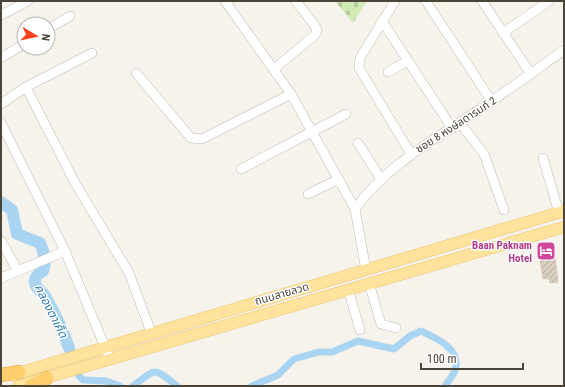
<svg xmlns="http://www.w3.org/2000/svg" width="565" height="387" font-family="'Roboto Condensed','Noto Sans Thai',sans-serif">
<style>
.cemetery{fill:url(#cemetery-stones)}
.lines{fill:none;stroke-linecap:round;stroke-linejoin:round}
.canal{stroke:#a9d4f2;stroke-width:7}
.river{stroke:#a9d4f2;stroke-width:12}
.building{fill:url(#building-hatch);stroke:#d3c7b4}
.minor-casing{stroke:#c2bbae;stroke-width:10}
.major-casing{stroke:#e6c16a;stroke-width:12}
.highway-casing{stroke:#e0a43c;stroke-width:14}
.minor{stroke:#fff;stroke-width:9}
.major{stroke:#ffe39c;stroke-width:11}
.highway{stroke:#ffcf6e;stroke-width:13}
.labels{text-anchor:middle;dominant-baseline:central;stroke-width:3;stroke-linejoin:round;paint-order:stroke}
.street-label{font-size:11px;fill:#4b4439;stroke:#fff}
.hotel-label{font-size:11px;font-weight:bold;fill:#b23c85;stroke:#fff;text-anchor:end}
.water-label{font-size:12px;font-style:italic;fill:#2e7ab2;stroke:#fff}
</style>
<defs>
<pattern id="cemetery-stones" width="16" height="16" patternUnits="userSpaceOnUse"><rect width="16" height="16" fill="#d2eab5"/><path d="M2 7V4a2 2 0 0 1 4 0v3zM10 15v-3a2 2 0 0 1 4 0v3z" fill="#b6ca9c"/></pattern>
<pattern id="building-hatch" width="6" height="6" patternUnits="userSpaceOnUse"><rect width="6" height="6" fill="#d8cfc1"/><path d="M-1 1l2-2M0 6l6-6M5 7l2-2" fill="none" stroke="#b1aa9e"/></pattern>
</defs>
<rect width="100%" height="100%" fill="#f6f3ec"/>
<!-- cemetery -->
<polygon class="cemetery" points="335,1 367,1 353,23"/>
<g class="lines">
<!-- canal -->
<g class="canal">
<polyline points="79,376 83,380 106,381 120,386"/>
<path d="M133 386C156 369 153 366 177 386"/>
<path d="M252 386 278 375 294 359 319 352H332L358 341 394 349 410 336 421 331C436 338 462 349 455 370 454 375 448 381 445 386"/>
</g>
<!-- river -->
<path class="river" d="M1 202 12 210 17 234 40 243C44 252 47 262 43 271 38 274 34 277 35 283 36 289 42 291 45 296 54 312 63 330 69 348"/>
</g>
<!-- building -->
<polygon class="building" points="553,243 558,282 550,283 549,278 543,279 538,245"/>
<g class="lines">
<defs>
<g id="minor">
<polyline points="225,1 291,94 355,209 366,270"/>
<polyline points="395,1 360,58 359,68 411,154"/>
<polyline points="426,1 492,102"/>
<polyline points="482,1 531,74"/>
<polyline points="1,15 28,1"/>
<polyline points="382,21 452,128"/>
<polyline points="48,29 70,16"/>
<polyline points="503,33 549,1"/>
<polyline points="92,53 26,87 75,183 129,273 151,332"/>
<polyline points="1,58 24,44"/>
<polyline points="274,69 315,35 317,30 315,26 296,1"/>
<polyline points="388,72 407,61"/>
<polyline points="136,73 191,138 202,139 291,94"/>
<polyline points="1,104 26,87"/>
<polyline points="1,123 65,251 110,359"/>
<polyline points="460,123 484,154 504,210"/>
<polyline points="358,143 381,179"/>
<polyline points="543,158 559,213"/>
<polyline points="241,169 346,114"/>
<polyline points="308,194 339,179"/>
<path d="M355 209C385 167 429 143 471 115 503 94 533 72 564 50"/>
<polyline points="1,241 18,271"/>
<polyline points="1,278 65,251"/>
<polyline points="369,283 381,324 396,328"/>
<polyline points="348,289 360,330"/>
</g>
<g id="major">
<polyline points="12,375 564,211"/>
<polyline points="18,386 564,227"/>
</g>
<g id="highway">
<polyline points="1,375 19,372"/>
<polyline points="31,386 47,378"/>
</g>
</defs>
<!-- minor casing -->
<use href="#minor" class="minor-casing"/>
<!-- major casing -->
<use href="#major" class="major-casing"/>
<!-- highway casing -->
<use href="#highway" class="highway-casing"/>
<!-- minor -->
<use href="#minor" class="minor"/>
<!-- major -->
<use href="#major" class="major"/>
<!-- highway -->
<use href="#highway" class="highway"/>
</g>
<!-- icons -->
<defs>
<symbol id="hotel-square" viewBox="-11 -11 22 22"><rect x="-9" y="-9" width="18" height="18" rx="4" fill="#d1479c" stroke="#fff"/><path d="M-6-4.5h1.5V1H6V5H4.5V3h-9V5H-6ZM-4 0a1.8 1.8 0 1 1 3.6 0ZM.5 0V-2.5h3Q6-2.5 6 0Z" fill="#fff"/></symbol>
</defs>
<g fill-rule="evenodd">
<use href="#hotel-square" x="535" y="240" width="22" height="22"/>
</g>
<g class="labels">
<!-- street labels -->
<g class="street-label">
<text transform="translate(456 125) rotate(-33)">ซอย 8 หงษ์ลดารมภ์ 2</text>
<text transform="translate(282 294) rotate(-16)">ถนนสายลวด</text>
</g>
<!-- hotel labels -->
<g class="hotel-label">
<text x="532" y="245">Baan Paknam<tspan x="532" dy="13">Hotel</tspan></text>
</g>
<!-- water labels -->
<g class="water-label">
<text transform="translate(51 311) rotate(63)">คลองตาเค็ด</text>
</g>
</g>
<!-- border -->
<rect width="565" height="387" fill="none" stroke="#4b4439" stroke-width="4"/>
<!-- north arrow -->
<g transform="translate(36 36) rotate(99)"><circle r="19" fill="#ffffff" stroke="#b7b4b0"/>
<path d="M0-3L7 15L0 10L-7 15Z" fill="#fc3f1d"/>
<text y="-6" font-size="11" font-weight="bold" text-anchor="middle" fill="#4b4439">N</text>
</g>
<!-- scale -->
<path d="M421 363v6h102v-6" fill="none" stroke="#4b4439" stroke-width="2"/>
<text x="427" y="363" font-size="12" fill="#4b4439" stroke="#ffffff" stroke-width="3" paint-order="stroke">100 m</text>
</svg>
